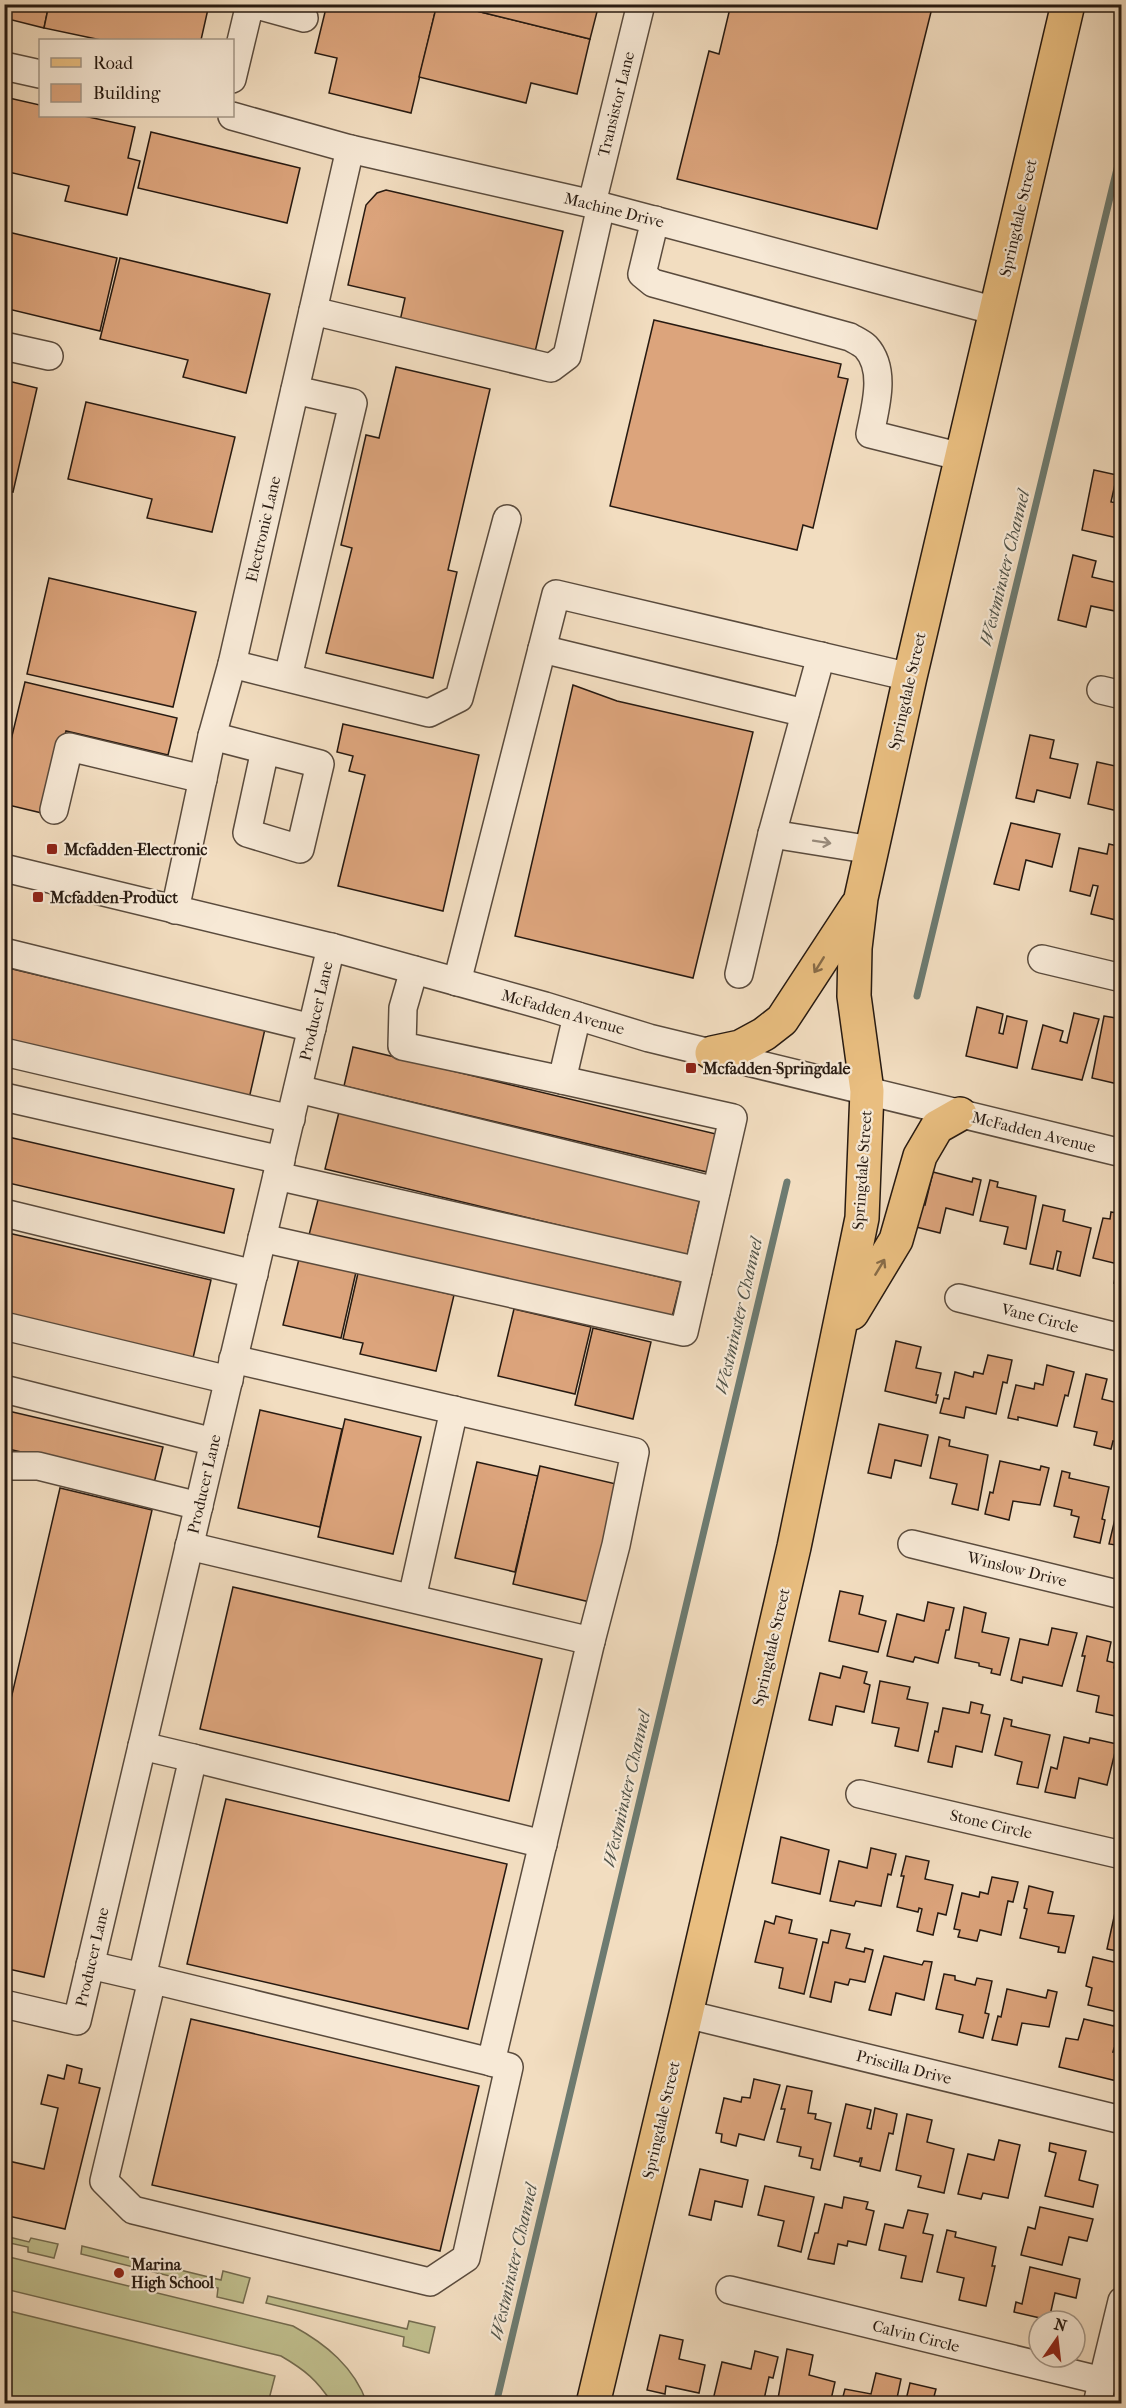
<svg xmlns="http://www.w3.org/2000/svg" width="1126" height="2408" font-family="'IM FELL French Canon',serif">
<style>
.pitch{fill:#c0bf8e;stroke:#746c50;stroke-width:1.5}
.lines{fill:none;stroke-linecap:round;stroke-linejoin:round}
.stream{stroke:#6d7b71;stroke-width:7}
.building{fill:#dca47c;stroke:#271a11;stroke-width:1.5}
.minor-casing{stroke:#5a4b3d;stroke-width:30}
.major-casing{stroke:#271a11;stroke-width:36}
.minor{stroke:#f7e9d6;stroke-width:27}
.major{stroke:#e9be80;stroke-width:33}
.oneway{stroke:#998c7d}
.oneway2{stroke:#886c48}
.poi-dot{fill:#8f2418;stroke:#f7e9d6;stroke-width:2}
.labels{text-anchor:middle;dominant-baseline:central;stroke-width:4.5;stroke-linejoin:round;paint-order:stroke}
.street-label{font-size:16px;fill:#271a11;stroke:#f7e9d6}
.poi-label{font-size:16px;font-weight:bold;fill:#271a11;stroke:#f7e9d6;text-anchor:start}
.water-label{font-size:18px;font-style:italic;fill:#505349;stroke:#f7e9d6}
</style>
<rect width="100%" height="100%" fill="#f2ddc0"/>
<filter id="stains"><feTurbulence type="fractalNoise" baseFrequency=".00333" numOctaves="4"/><feColorMatrix values="0 0 0 0 .2 0 0 0 0 .09 0 0 0 0 .02 0 0 0 .5 -.17"/></filter>
<radialGradient id="worn" r=".72"><stop offset=".6" stop-color="#630" stop-opacity="0"/><stop offset="1" stop-color="#630" stop-opacity=".3"/></radialGradient>
<!-- pitch -->
<g class="pitch">
<polygon points="5,2236 29,2242 31,2238 58,2244 54,2258 28,2252 28,2247 5,2242"/>
<polygon points="82,2246 221,2280 223,2271 250,2278 243,2303 217,2297 218,2288 81,2254"/>
<path d="M5 2256 293 2326C326 2344 354 2367 367 2403H332C317 2380 305 2370 281 2356L5 2289Z"/>
<polygon points="268,2296 407,2329 409,2321 435,2327 429,2353 403,2346 404,2337 266,2303"/>
<polygon points="5,2310 275,2376 268,2403 5,2403"/>
</g>
<g class="lines">
<!-- stream -->
<g class="stream">
<polyline points="917,996 1122,148"/>
<polyline points="496,2404 787,1182"/>
</g>
</g>
<!-- building -->
<g class="building">
<polygon points="4,4 49,4 44,28 4,18"/>
<polygon points="49,4 189,4 208,9 201,40 101,40 44,28"/>
<polygon points="327,4 437,4 411,113 329,93 337,58 315,53"/>
<polygon points="437,4 448,4 590,39 577,94 531,83 526,103 419,77"/>
<polygon points="448,4 599,4 590,39"/>
<polygon points="731,4 933,4 877,229 677,179 709,51 719,54"/>
<polygon points="9,98 40,105 40,116 84,116 135,127 128,158 140,161 127,215 65,201 69,186 4,171 4,101"/>
<polygon points="151,132 300,168 287,223 138,188"/>
<polygon points="386,190 563,231 535,352 400,321 405,298 348,285 366,205 377,193"/>
<polygon points="4,231 117,258 100,331 4,308"/>
<polygon points="120,258 270,294 246,393 183,377 188,360 100,339"/>
<polygon points="654,320 841,364 838,377 848,379 813,528 803,525 797,550 610,506"/>
<polygon points="396,367 490,389 448,570 457,572 433,678 326,653 352,548 341,545 366,435 379,438"/>
<polygon points="4,380 37,388 13,492 4,490"/>
<polygon points="86,402 235,437 212,532 147,518 152,499 68,479"/>
<polygon points="1094,470 1117,475 1111,502 1117,503 1119,496 1122,497 1122,539 1082,530"/>
<polygon points="1073,555 1096,561 1092,577 1122,584 1115,611 1091,606 1086,627 1058,620"/>
<polygon points="49,578 196,612 173,707 27,674"/>
<polygon points="25,682 177,718 168,755 66,731 46,814 4,804 4,769"/>
<polygon points="573,685 617,701 753,732 693,978 515,936"/>
<polygon points="343,724 479,755 443,911 338,886 365,775 349,771 353,756 337,752"/>
<polygon points="1030,735 1054,740 1050,758 1078,764 1070,798 1037,790 1034,802 1016,798"/>
<polygon points="1097,762 1120,767 1117,777 1122,778 1122,812 1088,804"/>
<polygon points="1011,823 1060,834 1052,867 1026,860 1019,890 994,884"/>
<polygon points="1109,844 1122,847 1119,894 1121,895 1116,920 1091,914 1098,886 1093,885 1090,896 1070,891 1079,848 1107,854"/>
<polygon points="4,967 265,1029 248,1103 4,1046"/>
<polygon points="977,1007 1003,1014 999,1033 1003,1034 1007,1016 1027,1021 1017,1068 966,1056"/>
<polygon points="1074,1013 1099,1019 1082,1080 1032,1069 1043,1025 1063,1031 1060,1041 1067,1043"/>
<polygon points="1104,1016 1122,1019 1122,1085 1092,1078"/>
<polygon points="353,1047 716,1134 707,1172 344,1086"/>
<polygon points="339,1112 700,1198 687,1256 325,1169"/>
<polygon points="4,1136 234,1189 224,1233 4,1182"/>
<polygon points="933,1172 972,1182 973,1178 981,1180 973,1215 946,1208 940,1233 916,1227 922,1204 925,1205"/>
<polygon points="990,1180 998,1182 997,1187 1036,1196 1026,1249 1004,1244 1008,1227 980,1221"/>
<polygon points="319,1196 681,1282 671,1321 309,1235"/>
<polygon points="1043,1205 1065,1210 1063,1221 1091,1228 1080,1276 1057,1270 1061,1252 1057,1251 1053,1269 1030,1264"/>
<polygon points="1111,1212 1122,1214 1122,1284 1114,1283 1118,1264 1093,1258 1103,1218 1110,1219"/>
<polygon points="4,1232 211,1280 193,1358 4,1314"/>
<polygon points="299,1259 356,1272 341,1338 283,1325"/>
<polygon points="358,1273 454,1295 436,1371 360,1354 363,1343 343,1339"/>
<polygon points="514,1309 591,1327 575,1394 498,1376"/>
<polygon points="593,1328 651,1342 633,1419 575,1405"/>
<polygon points="896,1341 921,1347 916,1368 941,1373 936,1395 938,1395 936,1403 885,1391"/>
<polygon points="988,1355 1012,1360 1007,1383 1003,1382 996,1414 966,1407 964,1418 940,1413 944,1398 949,1399 955,1372 973,1377 974,1372 983,1374"/>
<polygon points="1047,1365 1074,1372 1068,1396 1065,1395 1057,1426 1018,1417 1018,1420 1008,1418 1016,1385 1034,1389 1035,1383 1043,1385"/>
<polygon points="1086,1374 1107,1379 1102,1399 1122,1404 1122,1439 1121,1443 1113,1441 1111,1449 1094,1445 1097,1432 1074,1427"/>
<polygon points="4,1410 163,1447 154,1483 4,1448"/>
<polygon points="260,1410 342,1429 320,1527 238,1508"/>
<polygon points="345,1419 421,1437 393,1554 318,1537"/>
<polygon points="879,1424 928,1435 921,1466 895,1460 891,1478 868,1473"/>
<polygon points="939,1437 950,1440 949,1446 988,1455 978,1510 952,1504 957,1484 930,1478"/>
<polygon points="1000,1461 1040,1470 1041,1466 1049,1468 1040,1505 1013,1501 1009,1520 985,1514 990,1492 993,1493"/>
<polygon points="477,1462 538,1476 515,1572 455,1558"/>
<polygon points="540,1466 616,1484 590,1602 513,1584"/>
<polygon points="1062,1471 1070,1473 1069,1478 1109,1487 1102,1519 1105,1520 1100,1543 1074,1537 1079,1517 1071,1515 1072,1510 1054,1506"/>
<polygon points="60,1488 152,1510 44,1977 4,1968 4,1729"/>
<polygon points="1122,1509 1122,1546 1109,1544 1115,1519 1119,1520"/>
<polygon points="233,1587 542,1659 509,1801 200,1729"/>
<polygon points="840,1591 863,1596 859,1614 886,1621 878,1652 829,1641"/>
<polygon points="928,1602 954,1608 949,1630 946,1630 938,1663 915,1657 913,1662 887,1656 897,1614 924,1621"/>
<polygon points="964,1607 986,1613 982,1632 1009,1638 1000,1675 991,1673 992,1669 979,1666 979,1663 955,1658"/>
<polygon points="1052,1628 1077,1633 1062,1686 1023,1677 1022,1683 1011,1680 1020,1639 1048,1645"/>
<polygon points="1087,1636 1111,1642 1107,1661 1115,1663 1114,1668 1122,1670 1120,1717 1096,1712 1099,1696 1077,1691 1085,1656 1082,1656"/>
<polygon points="843,1666 867,1672 864,1683 870,1685 864,1712 836,1706 832,1725 809,1720 820,1673 840,1678"/>
<polygon points="880,1681 910,1687 907,1699 928,1703 918,1751 895,1746 899,1728 872,1723"/>
<polygon points="971,1702 983,1705 981,1713 990,1715 982,1752 956,1746 952,1767 928,1762 935,1731 938,1732 943,1708 969,1713"/>
<polygon points="1004,1718 1012,1720 1011,1726 1050,1735 1038,1788 1017,1784 1022,1762 995,1755"/>
<polygon points="1064,1737 1089,1743 1090,1738 1117,1744 1107,1785 1079,1778 1075,1798 1045,1792 1051,1767 1057,1769"/>
<polygon points="226,1799 507,1864 468,2029 187,1964"/>
<polygon points="781,1837 829,1850 820,1894 772,1883"/>
<polygon points="871,1848 896,1854 891,1875 888,1874 881,1906 856,1901 854,1906 830,1901 839,1861 867,1868"/>
<polygon points="906,1856 929,1861 925,1879 953,1885 946,1915 938,1913 933,1935 917,1931 922,1909 919,1908 918,1912 897,1907 904,1876 901,1876"/>
<polygon points="992,1877 1018,1882 1013,1902 1008,1901 1001,1935 980,1930 977,1941 958,1937 960,1930 954,1929 962,1893 979,1897 980,1892 988,1894"/>
<polygon points="1029,1886 1053,1892 1048,1913 1074,1916 1065,1953 1058,1952 1059,1947 1020,1938 1027,1909 1024,1908"/>
<polygon points="1118,1899 1122,1899 1122,1952 1107,1949"/>
<polygon points="776,1916 792,1920 789,1933 817,1939 804,1994 779,1988 783,1968 755,1962 765,1921 774,1924"/>
<polygon points="831,1930 850,1934 846,1948 864,1952 865,1948 873,1950 865,1982 850,1979 848,1985 835,1982 831,2002 810,1997 823,1942 828,1943"/>
<polygon points="884,1956 922,1965 924,1961 932,1962 924,2000 896,1993 891,2015 869,2010"/>
<polygon points="1093,1957 1122,1964 1122,2013 1088,2005 1092,1988 1086,1986"/>
<polygon points="944,1974 955,1976 955,1980 975,1985 977,1978 992,1981 985,2013 989,2014 983,2038 959,2032 963,2015 936,2009"/>
<polygon points="1007,1989 1046,1998 1048,1990 1057,1992 1049,2027 1022,2023 1017,2045 992,2040 998,2016 1001,2017"/>
<polygon points="191,2019 479,2086 440,2251 152,2185"/>
<polygon points="1084,2019 1114,2026 1115,2023 1122,2024 1122,2049 1114,2048 1113,2052 1116,2052 1115,2057 1122,2059 1121,2082 1059,2067 1066,2038 1078,2040"/>
<polygon points="67,2065 82,2069 79,2083 100,2088 65,2229 4,2215 4,2160 44,2169 58,2108 41,2104 48,2075 64,2079"/>
<polygon points="754,2079 780,2085 764,2140 739,2134 736,2146 721,2142 722,2134 716,2133 724,2098 741,2102 742,2097 750,2098"/>
<polygon points="787,2086 812,2091 808,2113 816,2114 815,2119 831,2123 820,2170 811,2168 813,2159 799,2156 801,2147 777,2142 785,2109 781,2109"/>
<polygon points="846,2104 871,2110 867,2128 871,2129 875,2108 897,2114 893,2134 889,2133 880,2171 860,2166 862,2158 860,2158 859,2162 834,2156"/>
<polygon points="907,2114 932,2120 927,2142 954,2149 944,2193 918,2187 921,2176 896,2170"/>
<polygon points="999,2140 1020,2145 1008,2198 983,2193 981,2199 958,2194 968,2154 994,2160"/>
<polygon points="1050,2143 1086,2151 1079,2180 1098,2185 1093,2207 1045,2196 1056,2153 1049,2151"/>
<polygon points="700,2169 748,2180 742,2207 715,2201 711,2220 689,2215"/>
<polygon points="765,2186 814,2197 801,2252 778,2246 784,2221 758,2215"/>
<polygon points="844,2197 868,2202 866,2209 874,2211 866,2245 848,2241 847,2246 838,2244 834,2264 808,2259 815,2233 818,2233 825,2204 842,2208"/>
<polygon points="1040,2207 1093,2219 1087,2241 1069,2237 1062,2265 1021,2255 1028,2227 1035,2229"/>
<polygon points="908,2210 928,2214 923,2233 933,2235 922,2282 901,2278 906,2256 879,2250 885,2224 903,2228"/>
<polygon points="947,2230 956,2232 955,2237 996,2247 992,2266 995,2266 986,2306 959,2300 964,2278 937,2272"/>
<polygon points="1030,2267 1080,2279 1076,2298 1055,2293 1049,2320 1014,2312 1016,2302 1022,2304"/>
<polygon points="660,2335 683,2340 679,2359 705,2365 699,2393 666,2386 665,2394 647,2390"/>
<polygon points="787,2349 813,2355 809,2375 835,2382 830,2404 777,2404"/>
<polygon points="755,2351 778,2357 773,2378 769,2377 763,2404 746,2404 723,2398 722,2402 713,2400 722,2362 751,2369"/>
<polygon points="876,2373 901,2379 896,2403 841,2404 845,2389 871,2394"/>
<polygon points="910,2383 936,2389 932,2404 905,2404"/>
</g>
<g class="lines">
<defs>
<g id="minor">
<polyline points="253,4 304,18"/>
<polyline points="4,66 40,74"/>
<polyline points="232,79 250,4"/>
<polyline points="232,116 350,149 601,206 996,311"/>
<polyline points="592,203 641,4"/>
<path d="M655 220 642 274 653 283 850 337C855 340 862 343 866 347 887 370 875 408 870 434L962 457"/>
<polyline points="313,311 551,368 567,356 601,206"/>
<polyline points="4,346 49,356"/>
<polyline points="542,649 805,713"/>
<polyline points="232,664 429,713 459,698 507,519"/>
<polyline points="288,677 353,403 295,390"/>
<polyline points="1101,690 1122,695"/>
<polyline points="212,736 320,764 300,849 247,833 265,750"/>
<polyline points="54,810 69,747 203,779"/>
<polyline points="772,834 872,850"/>
<polyline points="4,868 331,947 545,1006 649,1038 1122,1153"/>
<polyline points="175,910 212,736 232,664 350,149"/>
<polyline points="4,952 312,1028"/>
<polyline points="1042,959 1122,978"/>
<polyline points="414,970 403,1008 402,1046 562,1080 577,1016"/>
<polyline points="739,974 772,834 821,656"/>
<polyline points="457,982 556,594 910,677"/>
<polyline points="4,1052 291,1119"/>
<polyline points="298,1089 716,1191"/>
<polyline points="4,1097 281,1160"/>
<polyline points="277,1176 698,1271"/>
<polyline points="4,1213 254,1274"/>
<polyline points="262,1238 684,1332 733,1118 562,1080"/>
<polyline points="959,1298 1122,1338"/>
<polyline points="4,1326 229,1380"/>
<polyline points="4,1389 214,1442"/>
<polyline points="7,1466 38,1466 199,1506"/>
<polyline points="912,1544 1122,1595"/>
<polyline points="189,1546 591,1641 616,1545 635,1452 233,1359"/>
<polyline points="412,1598 454,1410"/>
<polyline points="193,1758 543,1844"/>
<polyline points="860,1794 1122,1855"/>
<polyline points="90,1965 142,1977 491,2062 509,2067 466,2258 430,2282 133,2210 104,2181 152,1980"/>
<polyline points="142,1977 193,1758 142,1746"/>
<polyline points="4,2004 77,2021 331,947"/>
<polyline points="686,2014 1122,2120"/>
<polyline points="491,2062 591,1641"/>
<polyline points="730,2290 1103,2381"/>
<polyline points="1097,2404 1122,2301"/>
</g>
<g id="major">
<polyline points="712,1053 740,1047 764,1034 782,1020 856,907"/>
<polyline points="852,1313 896,1240 920,1156 937,1127 960,1114"/>
<polyline points="593,2404 686,2014 794,1547 862,1218 867,1091 854,996 855,948 861,898 910,677 1068,4"/>
</g>
</defs>
<!-- minor casing -->
<use href="#minor" class="minor-casing"/>
<!-- major casing -->
<use href="#major" class="major-casing"/>
<!-- minor -->
<use href="#minor" class="minor"/>
<!-- major -->
<use href="#major" class="major"/>
</g>
<!-- one-way arrows -->
<defs><path id="oneway-shaft" d="M-6 0H5M1.5-3L5.5 0L1.5 3" fill="none" stroke-width="1.6" stroke-linecap="round" stroke-linejoin="round" transform="scale(1.5)"/></defs>
<use class="oneway" href="#oneway-shaft" transform="translate(822 842) rotate(9)"/>
<g class="oneway2">
<use href="#oneway-shaft" transform="translate(819 965) rotate(122)"/>
<use href="#oneway-shaft" transform="translate(880 1267) rotate(-59)"/>
</g>
<!-- markers -->
<g class="poi-dot">
<rect x="46" y="843" width="12" height="12" rx="3"/>
<rect x="32" y="891" width="12" height="12" rx="3"/>
<rect x="685" y="1062" width="12" height="12" rx="3"/>
<circle cx="119" cy="2273" r="6"/>
</g>
<g class="labels">
<!-- street labels -->
<g class="street-label">
<text transform="translate(616 104) rotate(-76)">Transistor Lane</text>
<text transform="translate(614 210) rotate(14)">Machine Drive</text>
<text transform="translate(1018 218) rotate(-77)">Springdale Street</text>
<text transform="translate(263 529) rotate(-77)">Electronic Lane</text>
<text transform="translate(907 691) rotate(-77)">Springdale Street</text>
<text transform="translate(316 1011) rotate(-77)">Producer Lane</text>
<text transform="translate(563 1012) rotate(16)">McFadden Avenue</text>
<text transform="translate(1034 1132) rotate(14)">McFadden Avenue</text>
<text transform="translate(862 1170) rotate(-86)">Springdale Street</text>
<text transform="translate(1040 1318) rotate(14)">Vane Circle</text>
<text transform="translate(204 1484) rotate(-77)">Producer Lane</text>
<text transform="translate(1017 1569) rotate(14)">Winslow Drive</text>
<text transform="translate(771 1647) rotate(-77)">Springdale Street</text>
<text transform="translate(991 1824) rotate(13)">Stone Circle</text>
<text transform="translate(92 1957) rotate(-77)">Producer Lane</text>
<text transform="translate(904 2067) rotate(14)">Priscilla Drive</text>
<text transform="translate(661 2120) rotate(-77)">Springdale Street</text>
<text transform="translate(916 2336) rotate(14)">Calvin Circle</text>
</g>
<!-- poi labels -->
<g class="poi-label">
<text x="64" y="849">Mcfadden-Electronic</text>
<text x="50" y="897">Mcfadden-Product</text>
<text x="703" y="1068">Mcfadden-Springdale</text>
<text x="131" y="2264">Marina<tspan x="131" dy="18">High School</tspan></text>
</g>
<!-- water labels -->
<g class="water-label">
<text transform="translate(1005 568) rotate(-76)">Westminster Channel</text>
<text transform="translate(739 1316) rotate(-77)">Westminster Channel</text>
<text transform="translate(627 1789) rotate(-77)">Westminster Channel</text>
<text transform="translate(514 2262) rotate(-77)">Westminster Channel</text>
</g>
</g>
<!-- margin -->
<rect width="1126" height="2408" fill="none" stroke="#f2ddc0" stroke-width="24"/>
<rect x="6" y="6" width="1114" height="2396" fill="none" stroke="#271a11" stroke-width="3"/>
<rect x="12" y="12" width="1102" height="2384" fill="none" stroke="#271a11" stroke-width="1.5"/>
<!-- legend -->
<rect x="39" y="39" width="195" height="78" fill="#f7e9d6" stroke="#a49687" stroke-width="1.5"/>
<rect x="51" y="58" width="30" height="9" fill="#e9be80" stroke="#a49687" stroke-width="1.5"/>
<text x="93" y="69" font-size="18" fill="#271a11">Road</text>
<rect x="51" y="84" width="30" height="18" fill="#dca47c" stroke="#a49687" stroke-width="1.5"/>
<text x="93" y="99" font-size="18" fill="#271a11">Building</text>
<!-- north arrow -->
<g transform="translate(1057 2339) rotate(14)"><circle r="28" fill="#f7e9d6" stroke="#a49687" stroke-width="1.5"/>
<path d="M0-4.5L10 22L0 15L-10 22Z" fill="#8f2418"/>
<text y="-9" font-size="16" font-weight="bold" text-anchor="middle" fill="#271a11">N</text>
</g>
<rect width="100%" height="100%" filter="url(#stains)"/>
<rect width="100%" height="100%" fill="url(#worn)"/>
</svg>
